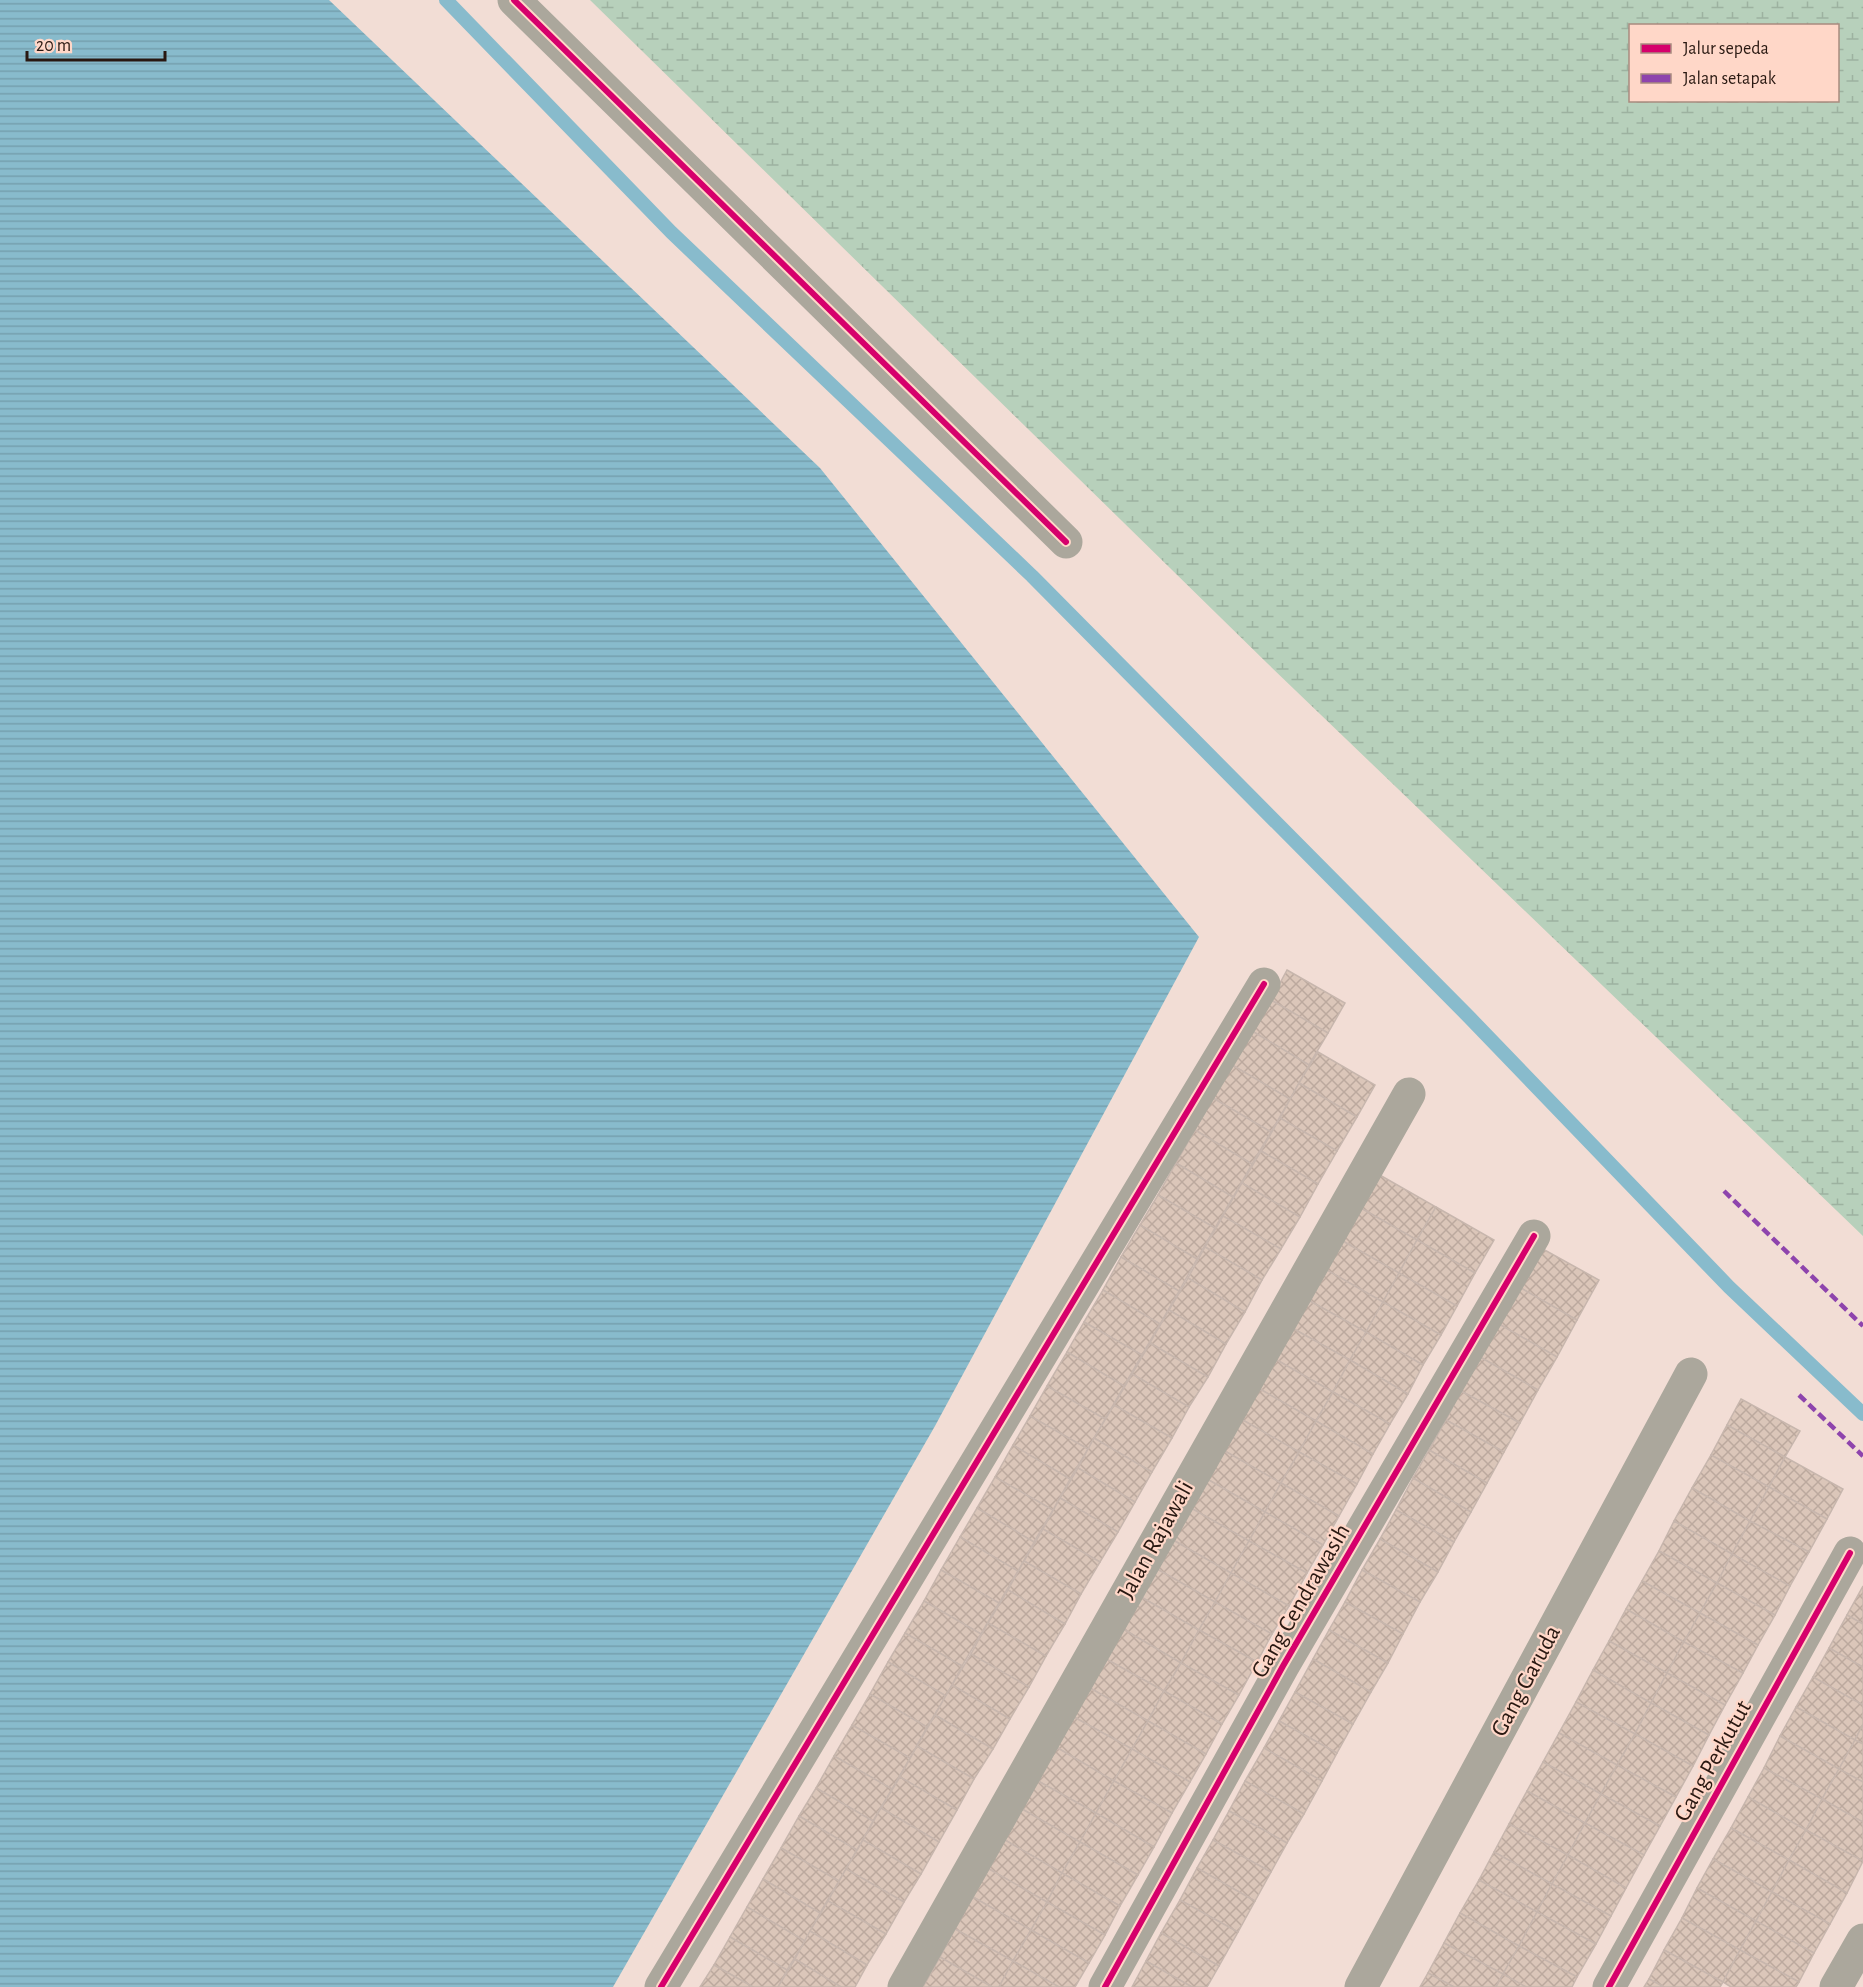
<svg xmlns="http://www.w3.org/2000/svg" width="1863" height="1987" font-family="'Alegreya Sans',sans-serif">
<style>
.wetland{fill:url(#wetland-marsh);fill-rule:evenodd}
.water{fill:url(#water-rules)}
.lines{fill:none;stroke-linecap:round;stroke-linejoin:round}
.stream{stroke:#8bc;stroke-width:14}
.building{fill:url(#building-cross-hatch);stroke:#c7b6ad;stroke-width:1.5}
.minor{stroke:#aba79c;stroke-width:33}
.quiet{stroke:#8e44ad;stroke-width:4.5;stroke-dasharray:9 4.5;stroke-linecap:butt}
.cycleway-casing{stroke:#ffd7c8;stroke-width:10}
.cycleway{stroke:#d6006c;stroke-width:6}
.labels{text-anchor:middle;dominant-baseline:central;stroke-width:4.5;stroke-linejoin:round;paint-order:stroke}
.street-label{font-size:24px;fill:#291811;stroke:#ffd7c8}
</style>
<defs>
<pattern id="wetland-marsh" width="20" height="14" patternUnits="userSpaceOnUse" patternTransform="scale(1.5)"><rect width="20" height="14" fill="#b7d0bb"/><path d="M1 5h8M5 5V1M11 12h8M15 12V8" fill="none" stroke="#9db2a0"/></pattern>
<pattern id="water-rules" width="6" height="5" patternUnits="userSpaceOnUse" patternTransform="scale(1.5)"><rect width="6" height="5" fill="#8bc"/><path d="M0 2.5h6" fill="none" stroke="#75a0ae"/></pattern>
<pattern id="building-cross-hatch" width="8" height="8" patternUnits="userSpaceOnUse" patternTransform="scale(1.5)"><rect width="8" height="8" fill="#dbc6b9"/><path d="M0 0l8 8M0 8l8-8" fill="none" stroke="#bca99e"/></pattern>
</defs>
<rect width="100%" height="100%" fill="#f2ddd5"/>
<!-- wetland -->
<path class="wetland" d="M590 0H1863V1236L1267 663ZM1630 26H1838V100H1630Z"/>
<!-- water -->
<polygon class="water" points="0,0 329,0 820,468 1199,937 935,1426 613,1987 0,1987"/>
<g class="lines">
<!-- stream -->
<polyline class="stream" points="446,0 671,232 1032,576 1470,1018 1729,1287 1863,1414"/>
</g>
<!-- building -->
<g class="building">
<polygon points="1287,970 1345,1003 1328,1033 1271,1000"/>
<polygon points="1271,1000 1328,1033 1309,1065 1252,1031"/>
<polygon points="1252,1031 1309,1065 1290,1099 1232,1065"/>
<polygon points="1318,1052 1375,1085 1357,1117 1299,1083"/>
<polygon points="1232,1065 1290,1099 1271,1132 1213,1098"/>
<polygon points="1299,1083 1357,1117 1337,1151 1280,1118"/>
<polygon points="1213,1098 1271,1132 1252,1164 1195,1130"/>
<polygon points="1280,1118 1337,1151 1318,1184 1261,1151"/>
<polygon points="1195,1130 1252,1164 1233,1197 1176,1163"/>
<polygon points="1261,1151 1318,1184 1300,1217 1242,1183"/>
<polygon points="1176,1163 1233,1197 1215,1228 1158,1195"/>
<polygon points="1378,1174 1436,1207 1417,1240 1359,1207"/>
<polygon points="1242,1183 1300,1217 1281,1249 1223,1216"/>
<polygon points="1158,1195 1215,1228 1197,1259 1140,1225"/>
<polygon points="1359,1207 1417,1240 1399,1273 1341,1240"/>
<polygon points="1436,1207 1494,1240 1475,1273 1417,1240"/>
<polygon points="1223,1216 1281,1249 1262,1280 1205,1247"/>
<polygon points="1140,1225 1197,1259 1179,1291 1121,1257"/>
<polygon points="1341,1240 1399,1273 1383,1302 1325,1269"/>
<polygon points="1417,1240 1475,1273 1457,1306 1399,1273"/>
<polygon points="1205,1247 1262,1280 1245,1312 1188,1278"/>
<polygon points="1541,1248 1599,1280 1577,1320 1519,1287"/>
<polygon points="1121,1257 1179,1291 1160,1324 1103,1290"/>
<polygon points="1325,1269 1383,1302 1366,1332 1308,1300"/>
<polygon points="1399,1273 1457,1306 1441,1335 1383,1302"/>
<polygon points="1188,1278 1245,1312 1226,1344 1169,1310"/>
<polygon points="1519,1287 1577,1320 1557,1357 1499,1324"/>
<polygon points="1103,1290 1160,1324 1142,1355 1084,1322"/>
<polygon points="1308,1300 1366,1332 1350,1360 1292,1328"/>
<polygon points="1383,1302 1441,1335 1423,1365 1366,1332"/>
<polygon points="1169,1310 1226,1344 1208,1377 1150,1343"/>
<polygon points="1084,1322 1142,1355 1124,1386 1067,1352"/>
<polygon points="1499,1324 1557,1357 1538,1390 1480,1357"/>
<polygon points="1292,1328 1350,1360 1333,1392 1275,1359"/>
<polygon points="1366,1332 1423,1365 1408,1394 1350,1360"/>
<polygon points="1150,1343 1208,1377 1189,1407 1132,1374"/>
<polygon points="1067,1352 1124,1386 1105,1419 1047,1386"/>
<polygon points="1480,1357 1538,1390 1520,1423 1461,1391"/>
<polygon points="1275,1359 1333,1392 1316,1421 1258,1388"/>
<polygon points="1350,1360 1408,1394 1390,1424 1333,1392"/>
<polygon points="1132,1374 1189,1407 1172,1438 1114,1405"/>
<polygon points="1047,1386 1105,1419 1088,1449 1030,1416"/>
<polygon points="1258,1388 1316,1421 1299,1452 1241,1419"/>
<polygon points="1461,1391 1520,1423 1504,1452 1446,1420"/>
<polygon points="1333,1392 1390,1424 1373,1454 1316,1421"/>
<polygon points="1741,1399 1800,1431 1785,1457 1727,1425"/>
<polygon points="1114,1405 1172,1438 1152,1472 1094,1438"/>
<polygon points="1030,1416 1088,1449 1070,1479 1013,1445"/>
<polygon points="1241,1419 1299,1452 1281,1483 1223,1450"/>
<polygon points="1446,1420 1504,1452 1487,1483 1429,1450"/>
<polygon points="1316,1421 1373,1454 1357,1484 1299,1452"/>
<polygon points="1727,1425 1785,1457 1769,1487 1711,1455"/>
<polygon points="1094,1438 1152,1472 1135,1502 1078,1468"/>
<polygon points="1013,1445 1070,1479 1053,1510 995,1477"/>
<polygon points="1223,1450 1281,1483 1265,1512 1207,1479"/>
<polygon points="1429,1450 1487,1483 1471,1512 1413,1478"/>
<polygon points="1299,1452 1357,1484 1339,1516 1281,1483"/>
<polygon points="1711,1455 1769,1487 1750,1521 1692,1488"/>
<polygon points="1785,1457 1843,1489 1827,1519 1769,1487"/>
<polygon points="1078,1468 1135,1502 1118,1532 1060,1498"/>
<polygon points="995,1477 1053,1510 1034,1542 977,1508"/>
<polygon points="1413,1478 1471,1512 1454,1542 1396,1510"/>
<polygon points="1207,1479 1265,1512 1249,1541 1191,1508"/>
<polygon points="1281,1483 1339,1516 1323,1545 1265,1512"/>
<polygon points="1769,1487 1827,1519 1809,1552 1750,1521"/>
<polygon points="1692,1488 1750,1521 1732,1554 1674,1521"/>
<polygon points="1060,1498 1118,1532 1100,1562 1043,1529"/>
<polygon points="977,1508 1034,1542 1018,1571 960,1537"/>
<polygon points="1191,1508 1249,1541 1231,1573 1173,1540"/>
<polygon points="1396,1510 1454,1542 1438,1572 1380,1539"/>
<polygon points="1265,1512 1323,1545 1307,1573 1249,1541"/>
<polygon points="1674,1521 1732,1554 1717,1583 1659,1551"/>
<polygon points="1750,1521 1809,1552 1790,1586 1732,1554"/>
<polygon points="1043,1529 1100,1562 1081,1594 1024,1561"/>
<polygon points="960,1537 1018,1571 999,1603 941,1570"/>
<polygon points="1380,1539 1438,1572 1420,1602 1362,1570"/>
<polygon points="1173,1540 1231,1573 1215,1602 1157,1569"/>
<polygon points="1249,1541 1307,1573 1289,1606 1231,1573"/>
<polygon points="1659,1551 1717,1583 1700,1613 1642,1581"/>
<polygon points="1732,1554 1790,1586 1775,1615 1717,1583"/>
<polygon points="1024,1561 1081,1594 1065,1624 1008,1590"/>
<polygon points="1157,1569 1215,1602 1199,1630 1141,1597"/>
<polygon points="941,1570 999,1603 981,1634 924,1601"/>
<polygon points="1362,1570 1420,1602 1403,1634 1345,1602"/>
<polygon points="1231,1573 1289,1606 1272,1634 1215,1602"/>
<polygon points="1642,1581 1700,1613 1684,1642 1626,1609"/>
<polygon points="1717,1583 1775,1615 1758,1645 1700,1613"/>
<polygon points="1863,1586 1863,1624 1847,1615"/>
<polygon points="1008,1590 1065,1624 1046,1656 988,1623"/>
<polygon points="1141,1597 1199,1630 1181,1663 1123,1629"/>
<polygon points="924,1601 981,1634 962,1666 905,1633"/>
<polygon points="1215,1602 1272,1634 1257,1662 1199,1630"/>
<polygon points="1345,1602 1403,1634 1388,1663 1329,1630"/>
<polygon points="1626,1609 1684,1642 1667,1673 1609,1641"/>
<polygon points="1700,1613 1758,1645 1743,1673 1684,1642"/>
<polygon points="1847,1615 1863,1624 1863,1667 1829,1648"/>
<polygon points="988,1623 1046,1656 1029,1687 971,1654"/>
<polygon points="1123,1629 1181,1663 1164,1691 1106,1659"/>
<polygon points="1199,1630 1257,1662 1239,1695 1181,1663"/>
<polygon points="1329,1630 1388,1663 1371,1692 1313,1659"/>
<polygon points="905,1633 962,1666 946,1696 888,1662"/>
<polygon points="1609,1641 1667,1673 1651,1703 1593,1670"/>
<polygon points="1684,1642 1743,1673 1725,1705 1667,1673"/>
<polygon points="1829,1648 1863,1667 1863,1705 1813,1677"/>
<polygon points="971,1654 1029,1687 1010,1719 952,1685"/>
<polygon points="1106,1659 1164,1691 1148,1721 1090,1688"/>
<polygon points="1313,1659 1371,1692 1353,1724 1295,1692"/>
<polygon points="888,1662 946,1696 927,1727 870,1694"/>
<polygon points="1181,1663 1239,1695 1222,1724 1164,1691"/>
<polygon points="1593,1670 1651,1703 1635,1734 1576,1702"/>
<polygon points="1667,1673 1725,1705 1709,1735 1651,1703"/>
<polygon points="1813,1677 1863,1705 1863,1724 1855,1740 1796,1707"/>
<polygon points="952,1685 1010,1719 993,1749 935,1715"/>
<polygon points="1090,1688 1148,1721 1132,1749 1074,1717"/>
<polygon points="1164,1691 1222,1724 1206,1754 1148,1721"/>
<polygon points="1295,1692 1353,1724 1337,1753 1279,1721"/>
<polygon points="870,1694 927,1727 910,1758 852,1725"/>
<polygon points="1576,1702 1635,1734 1617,1765 1559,1733"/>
<polygon points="1651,1703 1709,1735 1693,1766 1635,1734"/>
<polygon points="1796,1707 1855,1740 1839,1769 1780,1736"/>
<polygon points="935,1715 993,1749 974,1779 917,1746"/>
<polygon points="1074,1717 1132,1749 1114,1781 1056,1747"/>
<polygon points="1148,1721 1206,1754 1190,1782 1132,1749"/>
<polygon points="1279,1721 1337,1753 1322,1781 1264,1748"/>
<polygon points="1863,1724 1863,1744 1855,1740"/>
<polygon points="852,1725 910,1758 892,1789 834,1756"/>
<polygon points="1559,1733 1617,1765 1601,1794 1543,1762"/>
<polygon points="1635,1734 1693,1766 1676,1797 1617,1765"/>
<polygon points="1780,1736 1839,1769 1822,1799 1764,1768"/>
<polygon points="1855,1740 1863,1744 1863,1782 1839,1769"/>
<polygon points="917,1746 974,1779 957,1810 900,1777"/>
<polygon points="1056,1747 1114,1781 1096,1813 1038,1781"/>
<polygon points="1264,1748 1322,1781 1304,1814 1245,1781"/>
<polygon points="1132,1749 1190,1782 1172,1813 1114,1781"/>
<polygon points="834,1756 892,1789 873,1821 816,1788"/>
<polygon points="1543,1762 1601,1794 1585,1823 1527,1791"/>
<polygon points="1617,1765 1676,1797 1660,1826 1601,1794"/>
<polygon points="1764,1768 1822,1799 1806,1830 1748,1797"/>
<polygon points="1839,1769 1863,1782 1863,1822 1822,1799"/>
<polygon points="900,1777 957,1810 939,1842 881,1808"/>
<polygon points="1038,1781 1096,1813 1080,1842 1022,1809"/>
<polygon points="1114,1781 1172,1813 1154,1847 1096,1813"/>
<polygon points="1245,1781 1304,1814 1287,1843 1229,1811"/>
<polygon points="816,1788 873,1821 857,1850 799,1816"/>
<polygon points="1527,1791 1585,1823 1568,1855 1509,1824"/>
<polygon points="1601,1794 1660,1826 1644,1855 1585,1823"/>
<polygon points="1748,1797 1806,1830 1789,1860 1731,1828"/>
<polygon points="1822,1799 1863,1822 1863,1861 1806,1830"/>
<polygon points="881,1808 939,1842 921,1874 863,1840"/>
<polygon points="1022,1809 1080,1842 1062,1873 1005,1840"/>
<polygon points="1229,1811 1287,1843 1271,1872 1213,1840"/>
<polygon points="1096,1813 1154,1847 1138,1875 1080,1842"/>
<polygon points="799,1816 857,1850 839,1881 781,1848"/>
<polygon points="1585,1823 1644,1855 1626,1888 1568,1855"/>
<polygon points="1509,1824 1568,1855 1552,1884 1494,1852"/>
<polygon points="1731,1828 1789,1860 1772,1892 1713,1859"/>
<polygon points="1806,1830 1863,1861 1847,1893 1789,1860"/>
<polygon points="863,1840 921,1874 904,1902 846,1869"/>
<polygon points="1005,1840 1062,1873 1047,1902 989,1869"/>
<polygon points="1213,1840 1271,1872 1255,1901 1197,1868"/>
<polygon points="1080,1842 1138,1875 1120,1906 1062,1873"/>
<polygon points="781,1848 839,1881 820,1913 763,1879"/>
<polygon points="1494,1852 1552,1884 1537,1912 1479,1880"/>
<polygon points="1568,1855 1626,1888 1611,1916 1552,1884"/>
<polygon points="1713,1859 1772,1892 1756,1921 1697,1888"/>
<polygon points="1789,1860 1847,1893 1830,1924 1772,1892"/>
<polygon points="1197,1868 1255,1901 1238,1932 1180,1900"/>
<polygon points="846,1869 904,1902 886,1934 828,1901"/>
<polygon points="989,1869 1047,1902 1031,1930 973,1897"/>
<polygon points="1062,1873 1120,1906 1105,1935 1047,1902"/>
<polygon points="763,1879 820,1913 805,1941 747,1907"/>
<polygon points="1479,1880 1537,1912 1519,1946 1460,1913"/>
<polygon points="1552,1884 1611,1916 1596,1944 1537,1912"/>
<polygon points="1697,1888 1756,1921 1740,1950 1682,1918"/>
<polygon points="1772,1892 1830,1924 1814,1953 1756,1921"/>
<polygon points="973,1897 1031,1930 1013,1961 955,1929"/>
<polygon points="1180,1900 1238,1932 1219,1966 1161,1933"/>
<polygon points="828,1901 886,1934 867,1965 810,1931"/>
<polygon points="1047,1902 1105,1935 1089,1963 1031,1930"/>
<polygon points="747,1907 805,1941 787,1970 730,1937"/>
<polygon points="1537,1912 1596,1944 1577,1977 1519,1946"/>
<polygon points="1460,1913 1519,1946 1503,1974 1444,1943"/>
<polygon points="1682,1918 1740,1950 1723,1982 1664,1950"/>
<polygon points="1756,1921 1814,1953 1799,1982 1740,1950"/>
<polygon points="955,1929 1013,1961 999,1987 992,1987 940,1957"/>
<polygon points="1031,1930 1089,1963 1075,1987 1059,1987 1013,1961"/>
<polygon points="810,1931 867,1965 855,1987 841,1987 795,1959"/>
<polygon points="1161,1933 1219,1966 1207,1987 1192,1987 1146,1961"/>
<polygon points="730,1937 787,1970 778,1987 753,1987 714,1965"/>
<polygon points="1444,1943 1503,1974 1496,1987 1454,1987 1428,1973"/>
<polygon points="1519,1946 1577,1977 1572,1987 1526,1987 1503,1974"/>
<polygon points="1664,1950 1723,1982 1720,1987 1664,1987 1649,1979"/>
<polygon points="1740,1950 1799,1982 1796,1987 1731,1987 1723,1982"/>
<polygon points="940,1957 992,1987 923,1987"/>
<polygon points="795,1959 841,1987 778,1987"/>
<polygon points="1013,1961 1059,1987 999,1987"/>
<polygon points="1146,1961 1192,1987 1132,1987"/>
<polygon points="714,1965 753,1987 700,1987"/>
<polygon points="1428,1973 1454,1987 1420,1987"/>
<polygon points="1503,1974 1526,1987 1496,1987"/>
<polygon points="1649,1979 1664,1987 1644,1987"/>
</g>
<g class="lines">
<!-- minor -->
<g class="minor">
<polyline points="514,0 1066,542"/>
<polyline points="661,1987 1264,984"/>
<polyline points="904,1987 1409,1094"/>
<polyline points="1105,1987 1283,1666 1534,1236"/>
<polyline points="1361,1987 1691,1374"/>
<polyline points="1609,1987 1850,1553"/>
<polyline points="1836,1987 1863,1940"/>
</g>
<!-- quiet -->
<g class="quiet">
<polyline points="1724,1191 1863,1326"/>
<polyline points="1799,1395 1863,1456"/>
</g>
<defs>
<g id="cycleway">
<polyline points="514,0 1066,542"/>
<polyline points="661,1987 1264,984"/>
<polyline points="1105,1987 1283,1666 1534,1236"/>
<polyline points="1609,1987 1850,1553"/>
</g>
</defs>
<!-- cycleway casing -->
<use href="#cycleway" class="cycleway-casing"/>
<!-- cycleway -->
<use href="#cycleway" class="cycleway"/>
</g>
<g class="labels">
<!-- street labels -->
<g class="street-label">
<text transform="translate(1156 1540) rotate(-61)">Jalan Rajawali</text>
<text transform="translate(1301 1601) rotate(-60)">Gang Cendrawasih</text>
<text transform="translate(1526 1681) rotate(-62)">Gang Garuda</text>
<text transform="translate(1713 1761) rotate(-61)">Gang Perkutut</text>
</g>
</g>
<!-- legend -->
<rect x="1629" y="24" width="210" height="78" fill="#ffd7c8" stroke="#a98b7f" stroke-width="1.5"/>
<rect x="1641" y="44" width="30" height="9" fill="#d6006c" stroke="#a98b7f" stroke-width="1.5"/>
<text x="1683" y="54" font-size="18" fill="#291811">Jalur sepeda</text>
<rect x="1641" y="74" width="30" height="9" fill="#8e44ad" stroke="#a98b7f" stroke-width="1.5"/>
<text x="1683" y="84" font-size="18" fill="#291811">Jalan setapak</text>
<!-- scale -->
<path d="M27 51v9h138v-9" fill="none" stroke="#291811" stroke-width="3"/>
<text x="36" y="51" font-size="18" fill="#291811" stroke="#ffd7c8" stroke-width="4.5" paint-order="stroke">20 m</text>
</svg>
